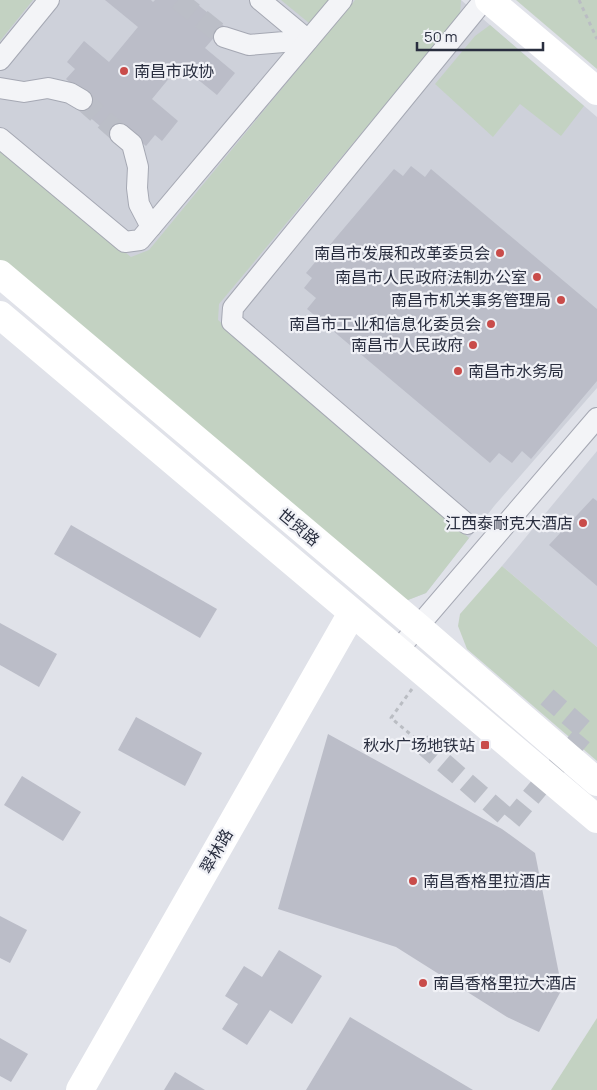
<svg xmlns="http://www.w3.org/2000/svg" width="597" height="1090" font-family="Manrope,'Noto Sans SC',sans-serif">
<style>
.built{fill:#ced1da}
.green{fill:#c3d2c2}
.building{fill:#bbbdc8}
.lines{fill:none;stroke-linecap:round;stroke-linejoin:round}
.street-tunnel{stroke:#bbbec7;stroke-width:20;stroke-dasharray:20 10;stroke-linecap:butt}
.street-casing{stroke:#a5a8b3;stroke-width:22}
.path{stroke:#babdc3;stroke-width:3;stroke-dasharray:4 4;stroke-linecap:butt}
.street{stroke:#f3f4f7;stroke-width:20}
.secondary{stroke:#fff;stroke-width:28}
.poi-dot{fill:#c94c4a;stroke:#f0f1f6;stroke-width:2}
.labels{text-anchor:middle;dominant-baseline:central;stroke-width:4.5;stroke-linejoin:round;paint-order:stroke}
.poi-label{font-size:16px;fill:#292e3f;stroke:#f0f1f6;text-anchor:end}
.street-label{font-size:16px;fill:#292e3f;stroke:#f0f1f6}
</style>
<rect width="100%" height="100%" fill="#e0e2e9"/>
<!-- built -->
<g class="built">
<polygon points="0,0 461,0 597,117 597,388 495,505 426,593 408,600 0,267"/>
<polygon points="597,451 597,647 502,566"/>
</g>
<!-- green -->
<g class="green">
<polygon points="0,0 33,0 0,41"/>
<polygon points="281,0 329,0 309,23"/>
<polygon points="355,0 461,0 460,15 219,304 218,320 427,500 469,538 426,593 408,600 395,596 0,267 0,151 131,257 149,250"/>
<polygon points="516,0 597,0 597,69"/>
<polygon points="490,25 584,106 561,136 520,104 493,137 435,84 475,36"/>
<polygon points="502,566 597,647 597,761 467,649 458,626 460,614"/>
<polygon points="597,1018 597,1090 551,1090"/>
</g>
<!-- building -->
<g class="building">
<polygon points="105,0 151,0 153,2 155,0 192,0 224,26 205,48 235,73 217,95 180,65 152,99 178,121 162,141 155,135 146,146 122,126 113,137 80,109 89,98 66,79 75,69 67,62 84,41 109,62 138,27"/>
<polygon points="411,166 425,177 431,169 597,309 597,381 531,459 522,451 512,463 499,453 490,463 307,309 316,298 304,288 312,278 306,273 394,169 403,176"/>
<polygon points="593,498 597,501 597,586 549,545"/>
<polygon points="71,525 217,609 200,638 54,554"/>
<polygon points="0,623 57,654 39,687 0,665"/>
<polygon points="136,717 202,753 185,786 118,750"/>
<polygon points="328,734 502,829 535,853 562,989 539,1032 507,1017 396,947 278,909"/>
<polygon points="22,776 81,812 63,841 4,805"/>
<polygon points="0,916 27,930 10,963 0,958"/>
<polygon points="279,950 322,976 292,1024 270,1010 247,1045 222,1029 238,1004 225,996 244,966 262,977"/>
<polygon points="350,1017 473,1090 306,1090"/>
<polygon points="0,1038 28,1054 11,1082 0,1076"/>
<polygon points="175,1072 205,1090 164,1090"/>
</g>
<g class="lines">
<!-- street-tunnel -->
<g class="street-tunnel">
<polyline points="178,0 224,37"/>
<polyline points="82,100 120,134"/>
<polyline points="421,743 511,821 586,731 547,697"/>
</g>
<defs>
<g id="street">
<polyline points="224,37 249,45 308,40 260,0"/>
<polyline points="0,60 49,0"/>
<polyline points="0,88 24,92 48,88 70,93 82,100"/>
<polyline points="120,134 132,144 138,167 137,188 139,204 151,227"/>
<polyline points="0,138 125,242 140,240 342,0"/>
<polyline points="467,524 232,322 233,308 484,0"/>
<polyline points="397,651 597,418"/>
</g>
</defs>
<!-- street casing -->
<use href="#street" class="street-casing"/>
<!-- path -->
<g class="path">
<polyline points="579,0 597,39"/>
<polyline points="412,689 391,718 421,743"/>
</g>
<!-- street -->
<use href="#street" class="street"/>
<!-- secondary -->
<g class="secondary">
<polyline points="489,0 597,91"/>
<polyline points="0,274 418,627 597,782"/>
<polyline points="0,315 597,819"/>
<polyline points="80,1090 352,613"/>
</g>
</g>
<!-- markers -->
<g class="poi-dot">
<circle cx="124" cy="71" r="5"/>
<circle cx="500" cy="253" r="5"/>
<circle cx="537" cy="277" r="5"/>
<circle cx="561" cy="300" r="5"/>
<circle cx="491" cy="324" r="5"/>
<circle cx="473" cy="345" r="5"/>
<circle cx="458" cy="371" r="5"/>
<circle cx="583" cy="523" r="5"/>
<rect x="480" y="740" width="10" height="10" rx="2.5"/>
<circle cx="413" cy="881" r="5"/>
<circle cx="423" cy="983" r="5"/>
</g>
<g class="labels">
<!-- poi labels -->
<g class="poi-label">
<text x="134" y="71" text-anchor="start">南昌市政协</text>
<text x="490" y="253">南昌市发展和改革委员会</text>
<text x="527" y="277">南昌市人民政府法制办公室</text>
<text x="551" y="300">南昌市机关事务管理局</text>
<text x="481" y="324">南昌市工业和信息化委员会</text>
<text x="463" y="345">南昌市人民政府</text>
<text x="468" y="371" text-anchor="start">南昌市水务局</text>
<text x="573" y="523">江西泰耐克大酒店</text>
<text x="475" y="745">秋水广场地铁站</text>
<text x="423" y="881" text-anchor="start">南昌香格里拉酒店</text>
<text x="433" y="983" text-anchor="start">南昌香格里拉大酒店</text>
</g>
<!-- street labels -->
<g class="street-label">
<text transform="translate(299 527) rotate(40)">世贸路</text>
<text transform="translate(216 851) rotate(-60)">翠林路</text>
</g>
</g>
<!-- scale -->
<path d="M417 42v8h126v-8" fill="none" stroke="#292e3f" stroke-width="2.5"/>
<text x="424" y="42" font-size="15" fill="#292e3f" stroke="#f0f1f6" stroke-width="4" paint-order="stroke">50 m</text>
</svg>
